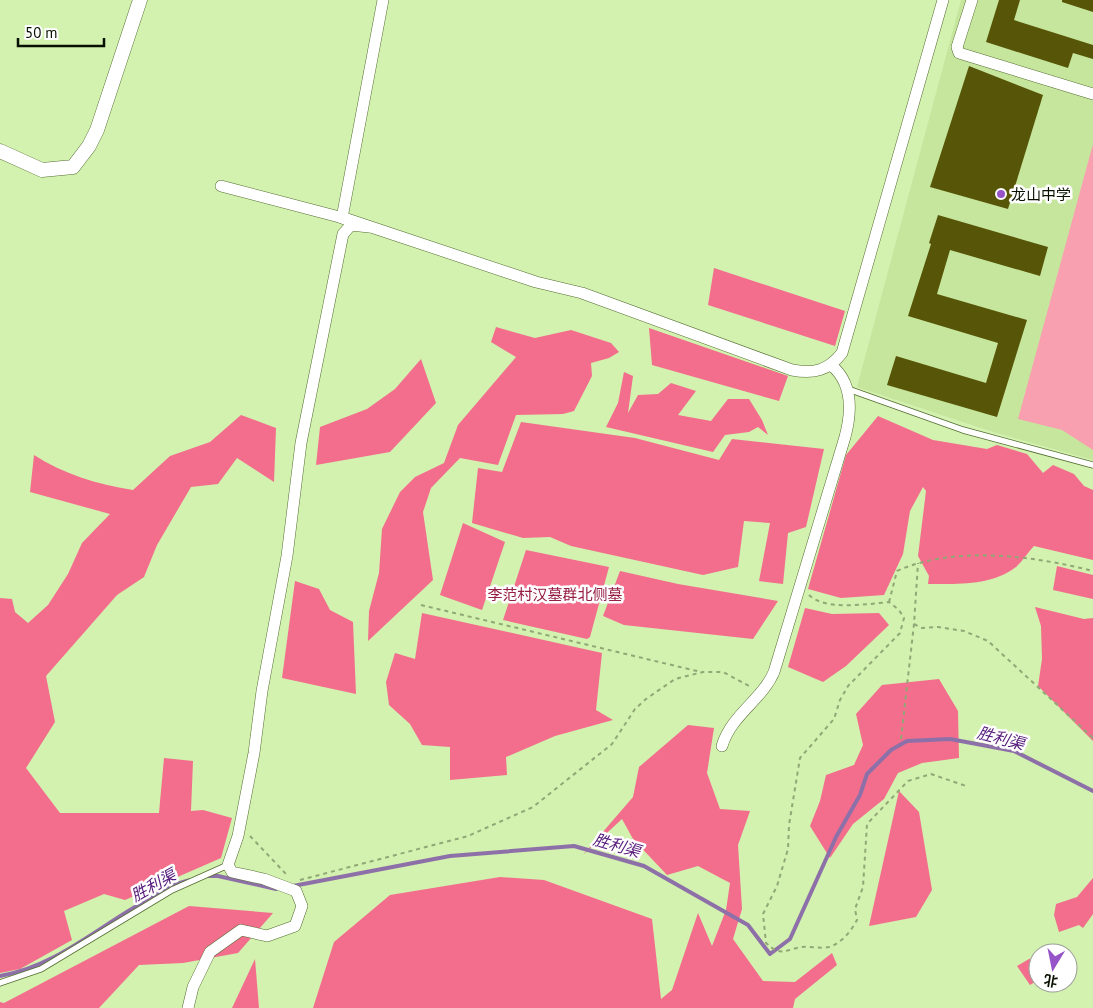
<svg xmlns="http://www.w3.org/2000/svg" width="1093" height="1008" font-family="'PT Sans','Noto Sans SC',sans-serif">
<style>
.built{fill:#c6e69e}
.green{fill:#f9a0b0}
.forest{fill:#f36e8c}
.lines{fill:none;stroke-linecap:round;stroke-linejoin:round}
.stream{stroke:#8e70a9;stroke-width:4}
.building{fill:#575507}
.service-casing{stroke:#546d31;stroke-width:7}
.minor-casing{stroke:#546d31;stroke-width:12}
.tertiary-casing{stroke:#546d31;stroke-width:15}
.path{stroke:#91a876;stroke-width:2;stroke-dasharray:4 4;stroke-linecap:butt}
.service{stroke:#fff;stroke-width:5.5}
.minor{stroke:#fff;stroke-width:11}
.tertiary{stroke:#fff;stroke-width:14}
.poi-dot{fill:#9754c9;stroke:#fff;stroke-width:2}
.labels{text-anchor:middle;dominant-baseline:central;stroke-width:5;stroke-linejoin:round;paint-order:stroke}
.poi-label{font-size:15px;fill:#081100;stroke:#fff;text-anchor:start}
.park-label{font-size:15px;fill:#961d43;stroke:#fff}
.water-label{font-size:16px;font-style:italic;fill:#551a7b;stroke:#fff}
</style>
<rect width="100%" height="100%" fill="#d3f1af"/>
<!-- built -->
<polygon class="built" points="961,0 1093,0 1093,460 993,432 857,387"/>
<!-- green -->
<polygon class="green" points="1093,144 1093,450 1062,430 1018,419"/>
<!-- forest -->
<g class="forest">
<polygon points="714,268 845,311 835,346 708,305"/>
<polygon points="496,327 535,338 571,330 611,343 619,352 609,358 591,363 592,376 574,411 563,414 516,415 498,465 460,458 431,488 423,512 433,580 368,641 369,611 379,573 382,529 400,492 415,477 444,463 458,425 516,357 491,342"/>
<polygon points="649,328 788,376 779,401 652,365"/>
<polygon points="421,359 436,403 390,452 316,465 320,427 367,409 395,389"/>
<polygon points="624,372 633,376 628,413 638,395 658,394 671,383 696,391 678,415 711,421 728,399 749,399 762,420 768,435 758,427 749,432 725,435 713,452 606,427 618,403"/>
<path d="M241 415 276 428 274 482 237 458 218 484 191 487 157 545 144 577 117 595 46 676 55 722 26 768 60 813H159L164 758 193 761 191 811 203 810 232 818 221 858 125 900 104 894 64 911 72 940 20 969 0 973V598L12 599 15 612 28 623 48 605 68 574 82 543 110 514 30 492 34 455C63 474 99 485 133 490L170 456 210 442Z"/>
<path d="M878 416 933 440 987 449 997 445 1027 454 1043 473 1053 465 1074 474 1084 486 1093 490V560L1034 546C1028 552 1023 561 1016 567 991 586 957 584 928 584L929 576 918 556 926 491 923 487 910 511 903 554 884 595 841 598 808 589 846 455Z"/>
<polygon points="521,422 635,438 719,460 732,439 824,449 806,527 788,533 783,584 759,581 770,523 744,521 738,567 703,575 571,546 550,537 523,538 472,523 478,468 502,472"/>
<polygon points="463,523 505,542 482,610 440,595"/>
<polygon points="526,550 609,567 590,637 587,639 503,620"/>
<polygon points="1057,566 1093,575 1093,599 1053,590"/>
<polygon points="620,571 678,584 778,601 753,639 624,625 603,616"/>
<polygon points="295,581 319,589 330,610 353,622 356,694 282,678"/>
<polygon points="1035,607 1084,619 1093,618 1093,741 1038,686 1042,659 1041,626"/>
<polygon points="805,608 832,614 879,613 889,625 846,666 823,682 788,667"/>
<polygon points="422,613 602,653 596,710 613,720 555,736 506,757 507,775 450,780 450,747 422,745 410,724 389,705 386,682 395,653 415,659"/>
<polygon points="939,679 958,711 959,758 922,763 898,773 884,799 853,824 830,858 810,826 820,801 826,775 854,765 863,745 856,714 882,685"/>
<polygon points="688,725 714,728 707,773 720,809 750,811 738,845 742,909 733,939 763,981 795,982 832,953 837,965 795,999 793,1008 313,1008 334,942 390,895 500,877 544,880 652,919 661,999 672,990 698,913 712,946 726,910 730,883 698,866 667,875 633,839 622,819 583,855 633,797 639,767"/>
<polygon points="899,791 919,812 932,890 916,917 869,926"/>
<polygon points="1093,878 1093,914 1083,928 1079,925 1059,932 1054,915 1056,904 1077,897"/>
<polygon points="189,906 273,913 238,953 183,963 139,965 99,1008 0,1008 0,1002 4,1003"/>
<polygon points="1038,958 1038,980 1030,985 1017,966 1029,959"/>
<polygon points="255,959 259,1008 232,1008"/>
</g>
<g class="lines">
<!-- stream -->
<g class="stream">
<polyline points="207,876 218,876 276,889"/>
<polyline points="293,886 450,856 574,846 644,866 748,925 770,954 790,939 836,837 860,795 867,774 891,750 907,741 950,739 1014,751 1093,791"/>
<path d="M0 976C56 967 100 925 149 899 162 891 175 883 191 880"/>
</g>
</g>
<!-- building -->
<g class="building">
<polygon points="999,0 1020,0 1014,20 1093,45 1093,59 1073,53 1068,68 986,42"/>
<polygon points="1062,0 1093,0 1093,12 1062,2"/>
<polygon points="969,66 1043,95 1008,209 930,187"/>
<polygon points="938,215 1048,247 1040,276 950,250 937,294 1027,320 997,417 887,385 896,356 986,383 998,343 908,316 931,244 929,243"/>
</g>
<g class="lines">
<defs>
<g id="service">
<polyline points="848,389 963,430 1093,465"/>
<polyline points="0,983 41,969 172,890 228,865"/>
</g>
<g id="minor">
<polyline points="972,0 957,47 959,53 1093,94"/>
<path d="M221 186 347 219 536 282 582 293 792 370C813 374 828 371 842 353L943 0"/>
<path d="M722 746C731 715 762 700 774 672L845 437C852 411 853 383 831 365"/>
<polyline points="188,1008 193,987 210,952 241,930 267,936 295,926 302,906 296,891 264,879 232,872 228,865 238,836 254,753 262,691 287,556 301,443 343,234 351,225 369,227 342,218 383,0"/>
</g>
<polyline id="tertiary" points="0,151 42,170 73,167 89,146 97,130 140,0"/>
</defs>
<!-- service casing -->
<use href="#service" class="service-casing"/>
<!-- minor casing -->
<use href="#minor" class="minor-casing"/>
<!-- tertiary casing -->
<use href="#tertiary" class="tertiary-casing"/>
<!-- path -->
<g class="path">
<path d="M809 595C825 611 868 604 889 602L899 610 904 618 900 633 848 686 840 700 834 719 800 758 789 825 788 849 777 886 763 914 766 943C781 957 784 950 802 947 810 946 821 949 829 947 842 943 851 931 857 920L855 909 863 887 867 824 908 781 931 774 966 786"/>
<path d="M889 602 897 571C955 545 1034 556 1093 571"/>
<polyline points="421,605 701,672"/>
<polyline points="914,624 922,628 938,627 964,631 988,641 1093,738"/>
<polyline points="901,739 914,624 918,563"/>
<polyline points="250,836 286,874"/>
<polyline points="300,880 468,836 533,807 612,744 635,709 646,699 675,679 703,672 723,672 751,687"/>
</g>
<!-- service -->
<use href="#service" class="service"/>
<!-- minor -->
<use href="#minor" class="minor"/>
<!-- tertiary -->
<use href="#tertiary" class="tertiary"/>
</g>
<!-- markers -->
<circle class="poi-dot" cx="1001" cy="194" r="5"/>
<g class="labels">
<!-- poi labels -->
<g class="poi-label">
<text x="1011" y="194">龙山中学</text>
</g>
<!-- park labels -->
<g class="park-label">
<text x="555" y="594">李范村汉墓群北侧墓</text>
</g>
<!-- water labels -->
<g class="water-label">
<text transform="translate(1001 738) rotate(15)">胜利渠</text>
<text transform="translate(617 845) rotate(16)">胜利渠</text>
<text transform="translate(153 885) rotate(-29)">胜利渠</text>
</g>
</g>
<!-- north arrow -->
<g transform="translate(1053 968) rotate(190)"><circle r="24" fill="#ffffff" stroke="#9ca099"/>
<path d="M0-4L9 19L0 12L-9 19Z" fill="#9754c9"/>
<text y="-8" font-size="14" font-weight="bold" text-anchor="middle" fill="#081100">北</text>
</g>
<!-- scale -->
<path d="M18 38v8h86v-8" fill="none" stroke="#081100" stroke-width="2.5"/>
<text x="25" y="38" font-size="15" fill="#081100" stroke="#ffffff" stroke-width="4" paint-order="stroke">50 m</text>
</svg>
